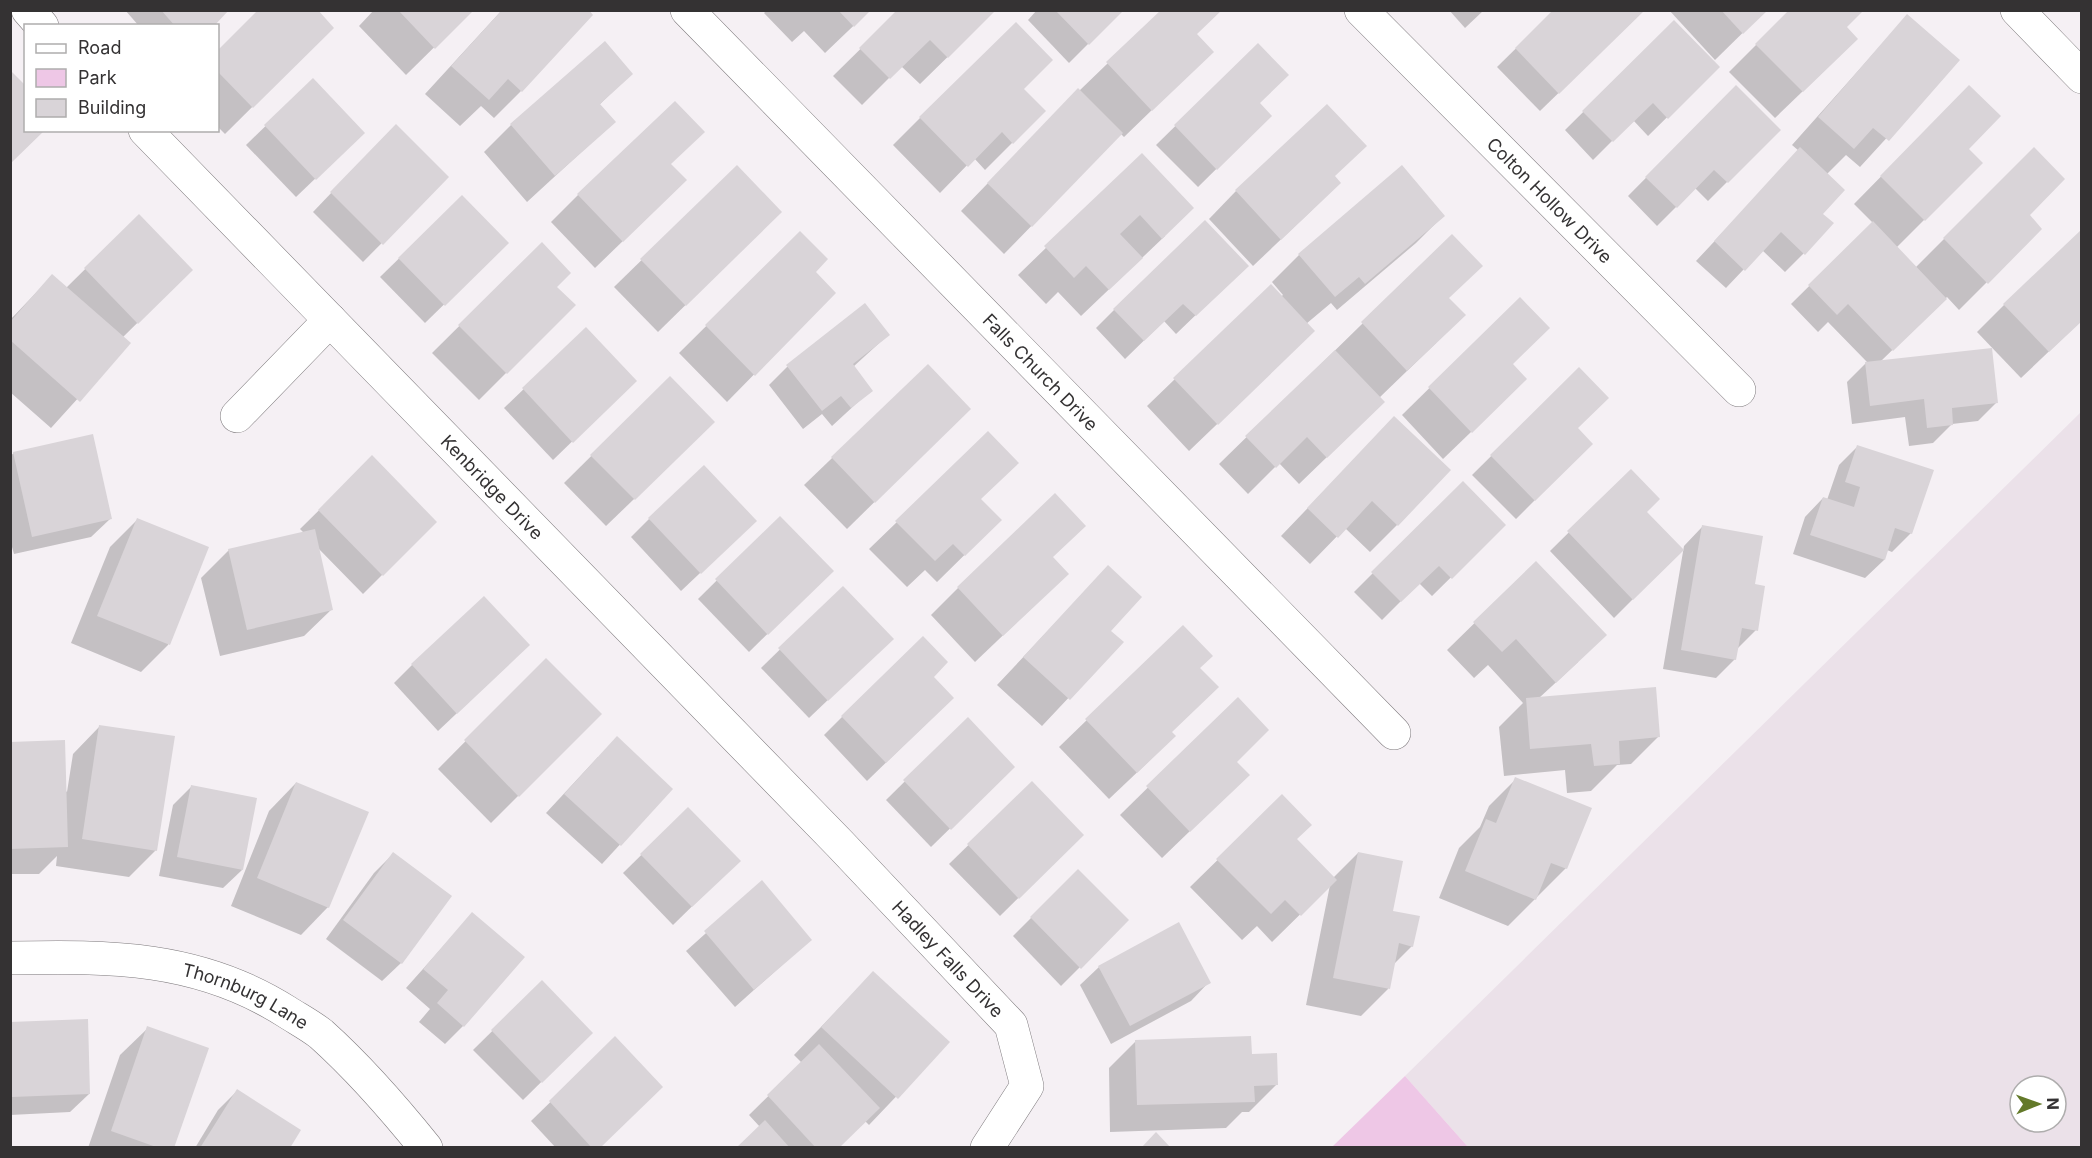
<svg xmlns="http://www.w3.org/2000/svg" width="2092" height="1158" font-family="Inter,sans-serif">
<style>
.built{fill:#ebe1e9;fill-rule:evenodd}
.green{fill:#eec7e6}
.shadow{fill:#0003}
.building{fill:#d9d4d8}
.lines{fill:none;stroke-linecap:round;stroke-linejoin:round}
.minor-casing{stroke:#7e7a7d;stroke-width:34}
.minor{stroke:#fff;stroke-width:33}
.labels{text-anchor:middle;dominant-baseline:central;stroke-width:4.5;stroke-linejoin:round;paint-order:stroke}
.street-label{font-size:18px;fill:#343233;stroke:#fff}
</style>
<rect width="100%" height="100%" fill="#f5f0f4"/>
<!-- built -->
<path class="built" d="M2081 412V1147H1468L1405 1076ZM2020 1086H2056V1122H2020Z"/>
<!-- green -->
<polygon class="green" points="1405,1076 1468,1147 1332,1147"/>
<!-- shadow -->
<g class="shadow">
<polygon points="125,10 227,10 212,26 139,26"/>
<polygon points="260,10 332,28 225,134 218,127 218,52"/>
<polygon points="374,10 472,10 406,75 359,26"/>
<polygon points="502,10 521,91 494,118 481,106 460,126 425,94"/>
<polygon points="767,10 870,10 825,53 804,31 792,42 764,13"/>
<polygon points="900,10 969,36 920,84 901,66 862,105 833,76"/>
<polygon points="1037,10 1122,10 1069,63 1028,20"/>
<polygon points="1163,10 1195,35 1184,79 1124,137 1121,134 1004,254 961,211 1051,118"/>
<polygon points="1449,10 1484,10 1465,28"/>
<polygon points="1555,10 1644,10 1540,111 1497,67"/>
<polygon points="1669,10 1766,10 1715,60"/>
<polygon points="1907,16 1958,60 1860,167 1846,155 1827,174 1821,214 1804,253 1785,272 1762,250 1726,288 1696,261 1799,151 1792,145"/>
<polygon points="1674,22 1718,67 1648,136 1633,120 1593,160 1565,130"/>
<polygon points="1845,28 1829,66 1775,118 1729,72 1756,45"/>
<polygon points="1258,45 1258,103 1270,116 1198,187 1156,145"/>
<polygon points="631,74 599,105 614,122 527,202 484,152 511,125"/>
<polygon points="313,80 344,151 296,197 246,145"/>
<polygon points="1736,87 1779,130 1708,201 1695,188 1657,226 1628,196"/>
<polygon points="1969,87 1966,149 1981,163 1896,248 1915,268 2034,149 2027,215 2040,229 1959,310 1947,297 1880,362 1997,402 1978,421 1952,424 1933,443 1909,446 1905,417 1852,424 1847,382 1867,362 1828,322 1818,332 1791,304 1873,223 1854,204"/>
<polygon points="1044,111 985,170 974,158 940,193 893,145 920,118"/>
<polygon points="377,145 447,177 363,262 313,212"/>
<polygon points="1142,155 1165,236 1081,316 1058,292 1046,304 1018,275"/>
<polygon points="670,164 658,207 595,268 551,222 578,195"/>
<polygon points="737,167 753,239 658,332 614,287"/>
<polygon points="1236,191 1312,210 1253,266 1209,219"/>
<polygon points="462,197 507,243 425,323 380,277"/>
<polygon points="139,216 191,270 122,338 128,343 51,428 10,392 10,320 52,276 66,288"/>
<polygon points="1443,216 1416,243 1337,310 1331,303 1306,324 1286,358 1189,451 1147,406 1175,379 1283,295 1272,282 1299,255"/>
<polygon points="800,233 814,272 834,293 727,402 679,353"/>
<polygon points="1452,236 1448,299 1436,343 1379,398 1356,429 1299,484 1279,463 1248,494 1219,464"/>
<polygon points="542,244 555,287 574,305 479,400 432,353"/>
<polygon points="1228,284 1176,334 1164,321 1125,359 1096,328 1114,310"/>
<polygon points="1520,299 1511,365 1498,406 1443,459 1402,415"/>
<polygon points="2004,305 2082,320 2021,378 1977,332"/>
<polygon points="586,329 616,399 553,460 504,408"/>
<polygon points="888,335 853,367 871,390 832,426 822,414 803,429 769,385 787,367"/>
<polygon points="928,366 969,409 847,529 804,485"/>
<polygon points="1579,369 1576,428 1591,444 1516,519 1472,475"/>
<polygon points="670,378 686,449 606,526 564,483"/>
<polygon points="1394,418 1397,525 1370,552 1345,528 1310,564 1281,536"/>
<polygon points="1858,446 1911,533 1892,552 1887,550 1884,560 1865,578 1793,554 1805,517 1823,498 1827,500 1839,465"/>
<polygon points="14,453 110,519 91,537 14,554 10,540 10,456"/>
<polygon points="372,458 435,522 363,594 318,548 332,609 304,636 220,656 201,578 229,550 304,533 300,529"/>
<polygon points="1631,471 1645,512 1682,550 1614,618 1550,551"/>
<polygon points="1463,483 1504,525 1432,596 1419,583 1382,620 1354,592"/>
<polygon points="780,518 832,571 749,652 698,599"/>
<polygon points="649,519 736,539 681,591 631,537"/>
<polygon points="137,520 207,548 168,645 141,672 71,643 110,547"/>
<polygon points="1000,520 937,582 925,570 907,587 869,549 897,522"/>
<polygon points="1702,527 1754,585 1756,630 1737,649 1735,659 1716,678 1663,669 1684,546"/>
<polygon points="1051,558 1039,601 975,662 931,615 958,588"/>
<polygon points="1536,563 1578,662 1539,698 1658,737 1631,764 1617,765 1591,791 1567,793 1565,770 1504,776 1499,727 1523,703 1488,665 1474,678 1447,650"/>
<polygon points="1108,567 1109,631 1121,642 1042,726 997,685"/>
<polygon points="843,588 873,657 809,718 761,668"/>
<polygon points="1183,627 1198,668 1171,733 1147,763 1109,799 1059,747"/>
<polygon points="546,660 600,714 491,823 438,769"/>
<polygon points="509,664 438,731 394,683 412,665"/>
<polygon points="932,677 934,716 867,781 824,735 842,717"/>
<polygon points="1238,699 1235,762 1220,802 1162,858 1120,815"/>
<polygon points="968,719 1013,767 931,847 886,800"/>
<polygon points="100,726 156,850 129,877 56,866 57,856 39,874 10,874 10,743 67,792 73,754"/>
<polygon points="598,757 671,789 602,864 546,813"/>
<polygon points="1516,779 1566,868 1508,926 1439,898 1459,848 1480,827 1489,806"/>
<polygon points="296,783 328,907 301,935 231,906 269,811"/>
<polygon points="1032,783 1082,835 1000,916 949,864"/>
<polygon points="191,787 242,870 223,888 159,876 173,805"/>
<polygon points="1282,797 1295,840 1333,878 1358,853 1412,946 1393,965 1388,989 1361,1016 1306,1005 1330,885 1272,942 1257,926 1242,940 1190,887"/>
<polygon points="688,809 720,879 673,925 623,873"/>
<polygon points="393,854 401,963 382,981 326,939 374,873"/>
<polygon points="1078,871 1127,920 1061,986 1013,936"/>
<polygon points="762,883 810,940 735,1007 686,951"/>
<polygon points="472,914 463,1026 445,1044 419,1022 430,1009 406,988"/>
<polygon points="1099,967 1209,982 1191,1001 1111,1044 1080,985"/>
<polygon points="873,973 948,1042 869,1125 865,1121 837,1148 738,1148 760,1127 749,1115 802,1063 794,1055"/>
<polygon points="542,982 591,1033 523,1100 473,1050"/>
<polygon points="10,1024 89,1094 70,1112 10,1115"/>
<polygon points="148,1028 173,1148 88,1148 120,1055"/>
<polygon points="615,1039 598,1148 556,1148 531,1121"/>
<polygon points="1136,1041 1277,1084 1249,1112 1242,1112 1226,1128 1110,1132 1109,1068"/>
<polygon points="237,1091 289,1148 195,1148 218,1110"/>
</g>
<!-- building -->
<g class="building">
<polygon points="161,10 229,10 214,26 175,26"/>
<polygon points="258,10 318,10 334,28 253,108 218,72 218,50"/>
<polygon points="398,10 474,10 435,49"/>
<polygon points="502,10 589,10 593,15 522,92 508,79 489,100 451,66"/>
<polygon points="838,10 871,10 854,27"/>
<polygon points="897,10 996,10 948,58 930,40 890,79 859,48"/>
<polygon points="1055,10 1124,10 1089,45"/>
<polygon points="1161,10 1222,10 1197,34 1214,52 1152,111 1106,62"/>
<polygon points="1553,10 1645,10 1559,94 1515,48"/>
<polygon points="1721,10 1768,10 1743,34"/>
<polygon points="1789,10 1864,10 1847,27 1858,39 1803,92 1755,44"/>
<polygon points="1907,14 1960,60 1889,141 1873,128 1854,149 1818,117"/>
<polygon points="1674,20 1720,67 1668,119 1653,103 1613,142 1582,111"/>
<polygon points="1016,22 1053,60 1024,89 1046,111 1013,144 1002,132 968,167 919,117"/>
<polygon points="605,41 633,74 600,104 616,122 555,176 510,124"/>
<polygon points="1258,43 1289,75 1260,103 1272,116 1217,170 1174,125"/>
<polygon points="10,70 26,86 26,130 45,130 10,164"/>
<polygon points="313,78 365,133 316,180 264,125"/>
<polygon points="1736,85 1781,130 1728,183 1714,170 1677,208 1645,177"/>
<polygon points="1969,85 2001,116 1969,149 1983,163 1925,221 1880,176"/>
<polygon points="1078,88 1123,133 1032,227 987,183"/>
<polygon points="675,101 705,132 671,164 687,180 623,242 577,194"/>
<polygon points="1327,104 1367,146 1335,176 1341,183 1281,240 1235,190"/>
<polygon points="396,124 449,177 383,245 330,192"/>
<polygon points="1800,147 1845,190 1823,214 1834,223 1805,255 1781,232 1745,271 1714,241"/>
<polygon points="2034,147 2065,179 2030,215 2042,229 1988,284 1943,238"/>
<polygon points="1142,153 1194,208 1162,239 1140,215 1120,234 1143,258 1109,290 1086,266 1074,278 1044,246"/>
<polygon points="737,165 782,212 686,306 640,259"/>
<polygon points="1402,165 1445,216 1365,284 1359,277 1335,297 1298,254"/>
<polygon points="462,195 509,243 445,306 398,258"/>
<polygon points="139,214 193,270 138,324 84,268"/>
<polygon points="1205,220 1249,266 1196,316 1183,304 1144,341 1113,309"/>
<polygon points="1873,221 1947,299 1893,351 1848,304 1837,315 1808,285"/>
<polygon points="2082,229 2082,321 2049,352 2003,304"/>
<polygon points="800,231 828,259 816,272 836,293 755,376 705,325"/>
<polygon points="1452,234 1483,266 1449,298 1466,315 1407,371 1361,322"/>
<polygon points="542,242 571,273 557,287 576,305 507,374 458,325"/>
<polygon points="52,274 131,343 80,402 10,340 10,322"/>
<polygon points="1271,284 1315,331 1218,425 1173,378"/>
<polygon points="1520,297 1550,328 1513,364 1527,379 1472,433 1428,387"/>
<polygon points="865,303 890,335 853,364 873,391 851,408 841,396 822,411 786,365"/>
<polygon points="586,327 637,381 573,443 522,388"/>
<polygon points="1992,348 1998,403 1952,408 1953,425 1927,428 1924,399 1870,406 1865,362"/>
<polygon points="1335,350 1385,402 1327,458 1307,437 1276,468 1245,436"/>
<polygon points="928,364 971,409 875,503 831,457"/>
<polygon points="1579,367 1609,398 1578,428 1593,444 1535,501 1490,455"/>
<polygon points="670,376 715,422 635,500 590,455"/>
<polygon points="1394,416 1451,470 1398,526 1372,501 1338,538 1307,508"/>
<polygon points="988,431 1019,463 981,499 1002,520 965,556 953,544 935,561 895,521"/>
<polygon points="93,434 112,519 32,537 13,452"/>
<polygon points="1857,445 1934,470 1912,534 1895,528 1885,560 1810,535 1823,497 1854,507 1860,487 1845,482"/>
<polygon points="372,455 437,522 383,576 318,510"/>
<polygon points="704,465 757,521 701,574 648,518"/>
<polygon points="1631,469 1660,499 1647,512 1684,550 1633,600 1567,531"/>
<polygon points="1463,481 1506,525 1452,579 1439,566 1401,602 1371,572"/>
<polygon points="1055,493 1086,526 1053,557 1069,574 1003,636 957,587"/>
<polygon points="780,516 834,571 768,635 715,579"/>
<polygon points="137,518 209,547 170,645 97,616"/>
<polygon points="1702,525 1763,536 1755,584 1765,586 1758,631 1742,628 1736,660 1681,650"/>
<polygon points="315,529 333,610 247,630 228,549"/>
<polygon points="1536,561 1607,635 1556,683 1516,639 1502,652 1473,622"/>
<polygon points="1108,565 1142,597 1111,631 1124,642 1070,700 1023,657"/>
<polygon points="843,586 894,639 828,701 778,648"/>
<polygon points="484,596 530,645 457,714 411,664"/>
<polygon points="1183,625 1213,656 1200,668 1219,687 1172,732 1176,736 1137,773 1085,719"/>
<polygon points="923,636 948,662 934,677 954,698 886,763 841,716"/>
<polygon points="546,658 602,714 519,797 464,740"/>
<polygon points="1656,687 1660,737 1619,741 1620,764 1594,766 1591,744 1530,749 1526,698"/>
<polygon points="1238,697 1269,730 1237,762 1250,775 1190,832 1146,786"/>
<polygon points="968,717 1015,767 951,830 903,780"/>
<polygon points="99,725 175,736 157,851 82,839"/>
<polygon points="617,736 673,789 621,846 564,794"/>
<polygon points="65,740 68,847 10,849 10,742"/>
<polygon points="1515,777 1592,808 1567,869 1551,863 1536,900 1465,871 1486,819 1496,823"/>
<polygon points="1032,781 1084,835 1019,899 967,844"/>
<polygon points="296,782 369,812 329,908 257,878"/>
<polygon points="191,785 257,798 243,870 177,857"/>
<polygon points="1282,794 1312,825 1297,839 1337,880 1301,916 1285,900 1271,914 1216,859"/>
<polygon points="688,807 741,861 692,907 640,854"/>
<polygon points="393,852 452,896 402,964 343,920"/>
<polygon points="1358,852 1403,861 1393,911 1420,916 1413,947 1399,943 1390,989 1333,978"/>
<polygon points="1078,869 1129,920 1081,969 1030,917"/>
<polygon points="762,880 812,940 754,990 704,931"/>
<polygon points="472,912 525,957 464,1027 437,1003 448,990 423,969"/>
<polygon points="1179,922 1211,983 1130,1026 1098,966"/>
<polygon points="873,971 950,1042 898,1099 821,1027"/>
<polygon points="542,980 593,1033 542,1083 491,1030"/>
<polygon points="88,1019 90,1094 12,1097 10,1022"/>
<polygon points="147,1026 209,1048 174,1148 159,1148 111,1131"/>
<polygon points="615,1036 663,1087 600,1148 592,1148 549,1101"/>
<polygon points="1251,1036 1252,1054 1277,1053 1278,1085 1254,1086 1255,1102 1137,1105 1135,1040"/>
<polygon points="819,1044 880,1108 839,1148 816,1148 767,1095"/>
<polygon points="237,1089 301,1130 290,1148 200,1148"/>
<polygon points="765,1120 790,1148 736,1148"/>
<polygon points="1156,1132 1171,1148 1141,1148"/>
</g>
<g class="lines">
<defs>
<g id="minor">
<polyline points="28,10 42,26"/>
<path id="s1" d="M687 10 1394 733"/>
<path id="s2" d="M1361 10 1739 390"/>
<polyline points="2017,10 2082,77"/>
<path id="s3" d="M145 130 840 844 1011 1025 1027 1086 987 1148"/>
<polyline points="237,416 330,320"/>
<path id="s4" d="M10 958C110 956 199 956 287 1012 298 1019 311 1026 321 1034 360 1069 393 1107 426 1148"/>
</g>
</defs>
<!-- minor casing -->
<use href="#minor" class="minor-casing"/>
<!-- minor -->
<use href="#minor" class="minor"/>
</g>
<g class="labels">
<!-- street labels -->
<g class="street-label">
<text stroke="none"><textPath href="#s2" startOffset="268">Colton Hollow Drive</textPath></text>
<text stroke="none"><textPath href="#s1" startOffset="506">Falls Church Drive</textPath></text>
<text stroke="none"><textPath href="#s3" startOffset="498">Kenbridge Drive</textPath></text>
<text stroke="none"><textPath href="#s3" startOffset="1154">Hadley Falls Drive</textPath></text>
<text stroke="none"><textPath href="#s4" startOffset="242">Thornburg Lane</textPath></text>
</g>
</g>
<!-- border -->
<rect width="2092" height="1158" fill="none" stroke="#343233" stroke-width="24"/>
<!-- legend -->
<rect x="24" y="24" width="195" height="108" fill="#ffffff" stroke="#aeadad" stroke-width="1.5"/>
<rect x="36" y="44" width="30" height="9" fill="#ffffff" stroke="#aeadad" stroke-width="1.5"/>
<text x="78" y="54" font-size="18" fill="#343233">Road</text>
<rect x="36" y="69" width="30" height="18" fill="#eec7e6" stroke="#aeadad" stroke-width="1.5"/>
<text x="78" y="84" font-size="18" fill="#343233">Park</text>
<rect x="36" y="99" width="30" height="18" fill="#d9d4d8" stroke="#aeadad" stroke-width="1.5"/>
<text x="78" y="114" font-size="18" fill="#343233">Building</text>
<!-- north arrow -->
<g transform="translate(2038 1104) rotate(89)"><circle r="28" fill="#ffffff" stroke="#aeadad" stroke-width="1.5"/>
<path d="M0-4.5L10 22L0 15L-10 22Z" fill="#637929"/>
<text y="-9" font-size="16" font-weight="bold" text-anchor="middle" fill="#343233">N</text>
</g>
</svg>
